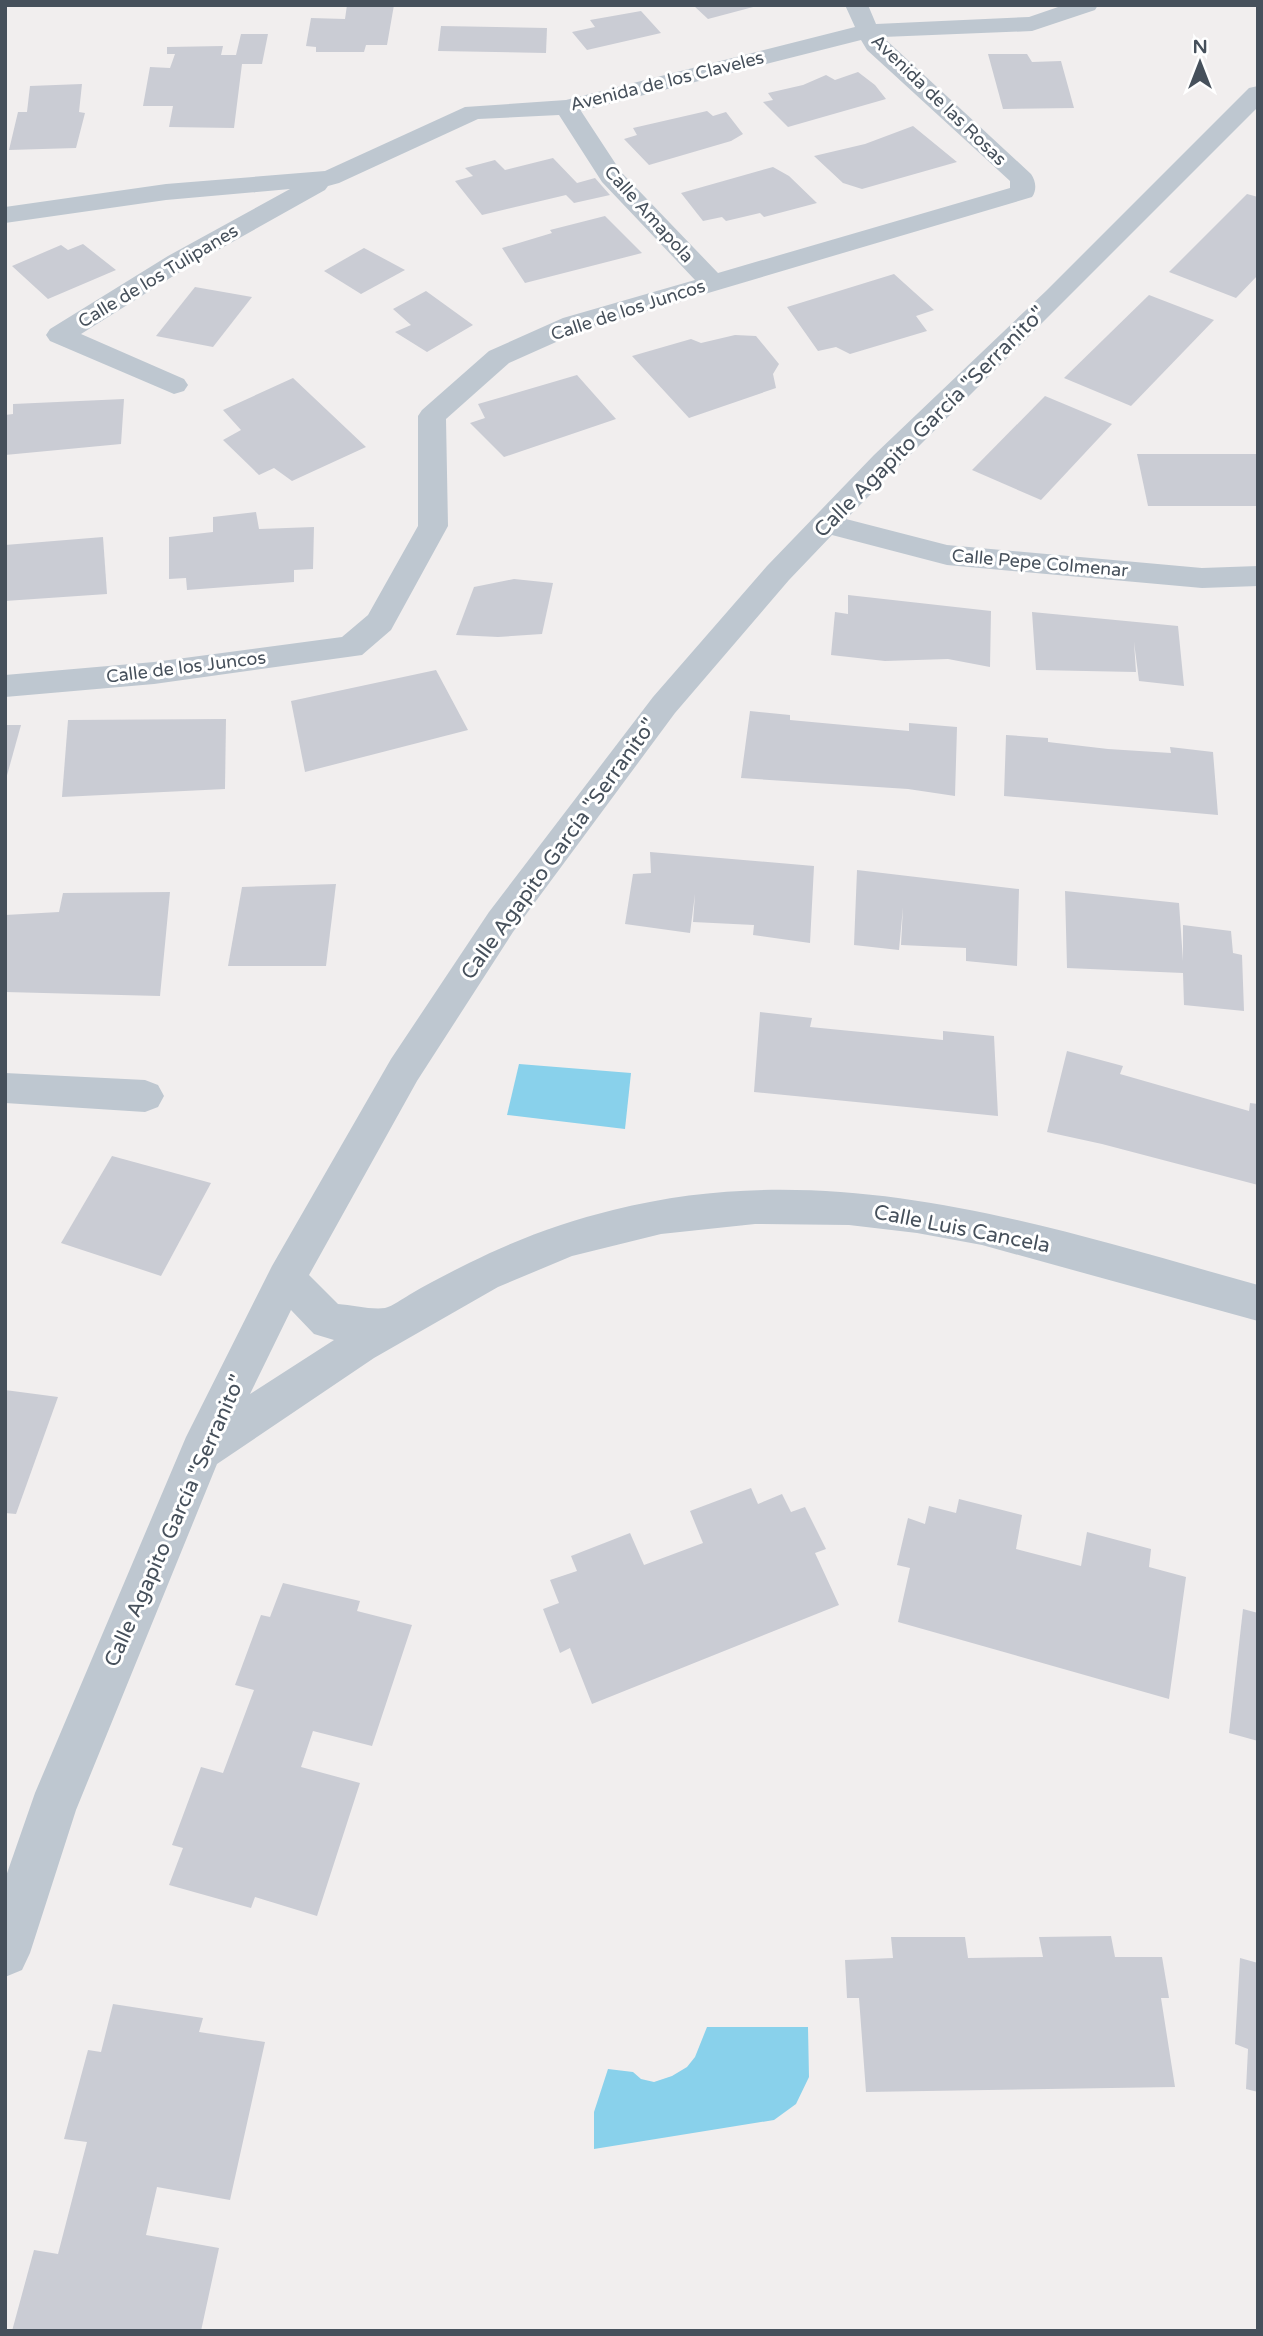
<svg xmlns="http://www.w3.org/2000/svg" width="1263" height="2336" font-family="'Varela Round',sans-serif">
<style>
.water{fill:#89d1eb}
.building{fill:#caccd4}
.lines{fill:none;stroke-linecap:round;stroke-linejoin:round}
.street{fill:#bec7d0;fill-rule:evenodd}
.labels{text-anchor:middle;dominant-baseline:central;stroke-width:6;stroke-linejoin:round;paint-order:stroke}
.far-street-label{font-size:18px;fill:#46505b;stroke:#fff}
.street-label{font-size:21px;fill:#46505b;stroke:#fff}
</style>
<rect width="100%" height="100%" fill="#f1eeee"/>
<!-- water -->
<g class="water">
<polygon points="519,1064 631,1073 625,1129 507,1115"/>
<polygon points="707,2027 808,2027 809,2077 796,2104 774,2120 594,2149 594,2112 608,2069 633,2072 641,2079 654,2082 672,2076 687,2067 695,2057"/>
</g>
<!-- building -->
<g class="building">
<polygon points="347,5 394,5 387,45 366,45 364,52 316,52 316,47 306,46 311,18 345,19"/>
<polygon points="693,5 757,5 757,6 708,19"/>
<polygon points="641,11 661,33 587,50 572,32 595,27 590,20"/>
<polygon points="441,26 547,28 546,53 438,51"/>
<polygon points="241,34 268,34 262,64 242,64 234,128 169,127 173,106 143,106 150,67 170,68 175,54 167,54 167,47 223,46 221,55 236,55"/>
<polygon points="988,54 1027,54 1032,62 1061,61 1074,108 1003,109"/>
<polygon points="858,72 875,85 886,99 788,127 763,102 773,100 768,93 803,85 826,75 835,80"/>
<polygon points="82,84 79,112 85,113 76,148 9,150 18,112 27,112 30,86"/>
<polygon points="707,111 713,116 726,112 743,134 731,141 649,165 624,139 637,135 633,128"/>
<polygon points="913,126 957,162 862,189 843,183 814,156 865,144"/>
<polygon points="553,158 577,183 595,178 610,195 574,203 566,195 482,215 455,181 473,176 465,168 495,160 505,170"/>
<polygon points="773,167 789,176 817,203 764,217 760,213 726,221 722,217 703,221 681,193"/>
<polygon points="1247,194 1258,197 1258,275 1236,298 1169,272"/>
<polygon points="605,216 642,253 525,283 502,248 552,233 550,230"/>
<polygon points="83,244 116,270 48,299 12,266 61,245 68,250"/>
<polygon points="364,248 405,270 361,294 324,271"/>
<polygon points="894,274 934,310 916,316 927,331 850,354 836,347 818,351 787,307"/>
<polygon points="195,287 252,297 213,347 156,336"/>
<polygon points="426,291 473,325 427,352 395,332 411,325 393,309"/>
<polygon points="1149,295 1214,320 1131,406 1064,378"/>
<polygon points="735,335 756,336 779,364 773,374 776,388 689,418 632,356 691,339 701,343"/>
<polygon points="577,375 616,419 504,457 470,423 485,418 478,404"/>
<polygon points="293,378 366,447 292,481 274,468 259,475 223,440 241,430 223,410"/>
<polygon points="1045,396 1112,424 1041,500 972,470"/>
<polygon points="124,399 121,444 5,455 5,415 13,414 13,404"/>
<polygon points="1137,454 1258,454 1258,506 1148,506"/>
<polygon points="256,512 259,529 314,527 313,569 294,570 294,582 187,590 186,578 169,579 169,537 213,532 213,517"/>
<polygon points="103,537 107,594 5,601 5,545"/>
<polygon points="514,579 553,583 542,634 498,637 456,635 474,587"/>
<polygon points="848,595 991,611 990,667 948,659 885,661 831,655 835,612 848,614"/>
<polygon points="1032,612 1178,626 1184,686 1139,681 1134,642 1136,672 1036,670"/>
<polygon points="436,670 468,730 305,772 291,701"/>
<polygon points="750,711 790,715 790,720 909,731 909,723 957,727 955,796 908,789 741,778"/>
<polygon points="226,719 225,789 62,797 68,720"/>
<polygon points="5,725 21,725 6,779 5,779"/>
<polygon points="1006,735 1048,738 1048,742 1108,749 1171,753 1170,747 1213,752 1218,815 1004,796"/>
<polygon points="650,852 814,866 810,943 753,935 754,925 693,922 695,894 690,933 625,924 633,874 651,873"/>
<polygon points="857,870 1019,889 1017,966 966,961 966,948 901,945 903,907 899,950 854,945"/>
<polygon points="336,884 326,966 228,966 242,887"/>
<polygon points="1065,891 1179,903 1183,961 1183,925 1231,931 1233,953 1242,955 1244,1011 1184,1005 1183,973 1067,968"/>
<polygon points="170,892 160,996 5,992 5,915 59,912 63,893"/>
<polygon points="760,1012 812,1018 810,1027 943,1040 943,1031 994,1036 998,1116 754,1092"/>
<polygon points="1067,1051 1123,1066 1120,1074 1249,1111 1250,1103 1258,1104 1258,1185 1102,1144 1047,1132"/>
<polygon points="112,1156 211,1183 161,1276 61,1243"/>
<polygon points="5,1390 58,1397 16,1514 5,1513"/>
<polygon points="751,1488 758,1504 782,1494 791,1512 805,1507 826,1549 815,1553 839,1605 592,1704 570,1648 560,1653 543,1609 559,1603 550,1580 577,1571 571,1556 630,1533 644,1565 703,1543 690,1511"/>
<polygon points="959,1499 1022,1515 1016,1549 1081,1566 1087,1532 1151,1549 1149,1567 1186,1577 1169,1699 898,1622 910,1568 897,1565 908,1518 925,1524 929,1506 956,1513"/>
<polygon points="283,1583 360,1601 357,1611 412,1625 372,1746 313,1731 301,1767 360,1783 317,1916 255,1897 251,1908 169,1885 183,1848 172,1845 201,1767 223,1773 254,1690 235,1685 261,1615 270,1617"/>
<polygon points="1243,1609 1258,1613 1258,1741 1229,1733"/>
<polygon points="1111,1936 1115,1957 1162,1957 1169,1998 1161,1998 1175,2087 866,2092 859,1998 847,1998 845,1960 893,1958 891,1937 965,1937 968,1958 1043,1957 1039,1937"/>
<polygon points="1240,1958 1258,1963 1258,2092 1246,2089 1248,2049 1235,2044"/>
<polygon points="113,2004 203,2018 199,2032 265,2042 230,2200 157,2187 146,2235 219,2248 201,2331 12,2331 34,2250 58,2254 87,2142 64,2139 88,2050 101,2052"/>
</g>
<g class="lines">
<!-- street -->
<g class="street">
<path d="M845 5H868L876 24 1029 17 1064 5H1098L1095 10 1032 31 883 37 1031 174C1036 181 1037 190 1032 197L583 330 509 363 446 419 448 526 391 630 362 655 154 684 5 697V675L154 662 342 637 368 615 418 526V416L422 410 489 351 563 318 695 280 602 182 559 115 478 119 339 183 328 186 325 190 186 268 81 334 184 379 188 385 184 391 174 394 50 341 46 335 50 329 168 256 290 189 166 200 5 223V207L166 184 325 171 465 107 566 100 855 27ZM861 40 867 50 1010 181V188L718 273 621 172 581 111Z"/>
<path d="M1258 86V107L846 519 947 545 1202 568 1258 566V586L1202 588 947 565 832 535 789 580 675 713 513 932 417 1081 309 1275 338 1304C352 1305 372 1310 385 1308 393 1306 402 1299 409 1295 429 1283 449 1273 469 1263 515 1240 564 1222 613 1210 836 1154 1045 1226 1258 1285V1321L982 1245 917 1233 849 1225 755 1224 661 1234 572 1256 498 1287 374 1358 217 1464 76 1810 30 1953 22 1970 5 1977V1879L35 1793 186 1437 272 1266 391 1059 489 912 653 697 767 566 874 455 1046 291 1249 88ZM291 1310 314 1334 334 1340 250 1394Z"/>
<polygon points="5,1073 145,1080 158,1085 164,1096 158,1107 145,1112 5,1103"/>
</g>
</g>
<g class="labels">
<!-- far-street labels -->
<g class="far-street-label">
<text transform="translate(667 81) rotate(-14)">Avenida de los Claveles</text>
<text transform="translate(939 100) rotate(44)">Avenida de las Rosas</text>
<text transform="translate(649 214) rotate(48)">Calle Amapola</text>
<text transform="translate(158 276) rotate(-31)">Calle de los Tulipanes</text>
<text transform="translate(628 310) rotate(-18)">Calle de los Juncos</text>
<text transform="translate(1040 563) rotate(5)">Calle Pepe Colmenar</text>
<text transform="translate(186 667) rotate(-7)">Calle de los Juncos</text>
</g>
<!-- street labels -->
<g class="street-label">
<text transform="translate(930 422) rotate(-45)">Calle Agapito García "Serranito"</text>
<text transform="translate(559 849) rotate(-54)">Calle Agapito García "Serranito"</text>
<text transform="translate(962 1229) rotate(11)">Calle Luis Cancela</text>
<text transform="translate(175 1521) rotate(-66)">Calle Agapito García "Serranito"</text>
</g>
</g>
<!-- border -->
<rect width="1263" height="2336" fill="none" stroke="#46505b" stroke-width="14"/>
<!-- north arrow -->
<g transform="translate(1200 63)" stroke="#ffffff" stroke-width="5" paint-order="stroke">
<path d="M0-5L12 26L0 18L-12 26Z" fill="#46505b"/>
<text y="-10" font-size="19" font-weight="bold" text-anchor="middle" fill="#46505b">N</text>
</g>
</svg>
